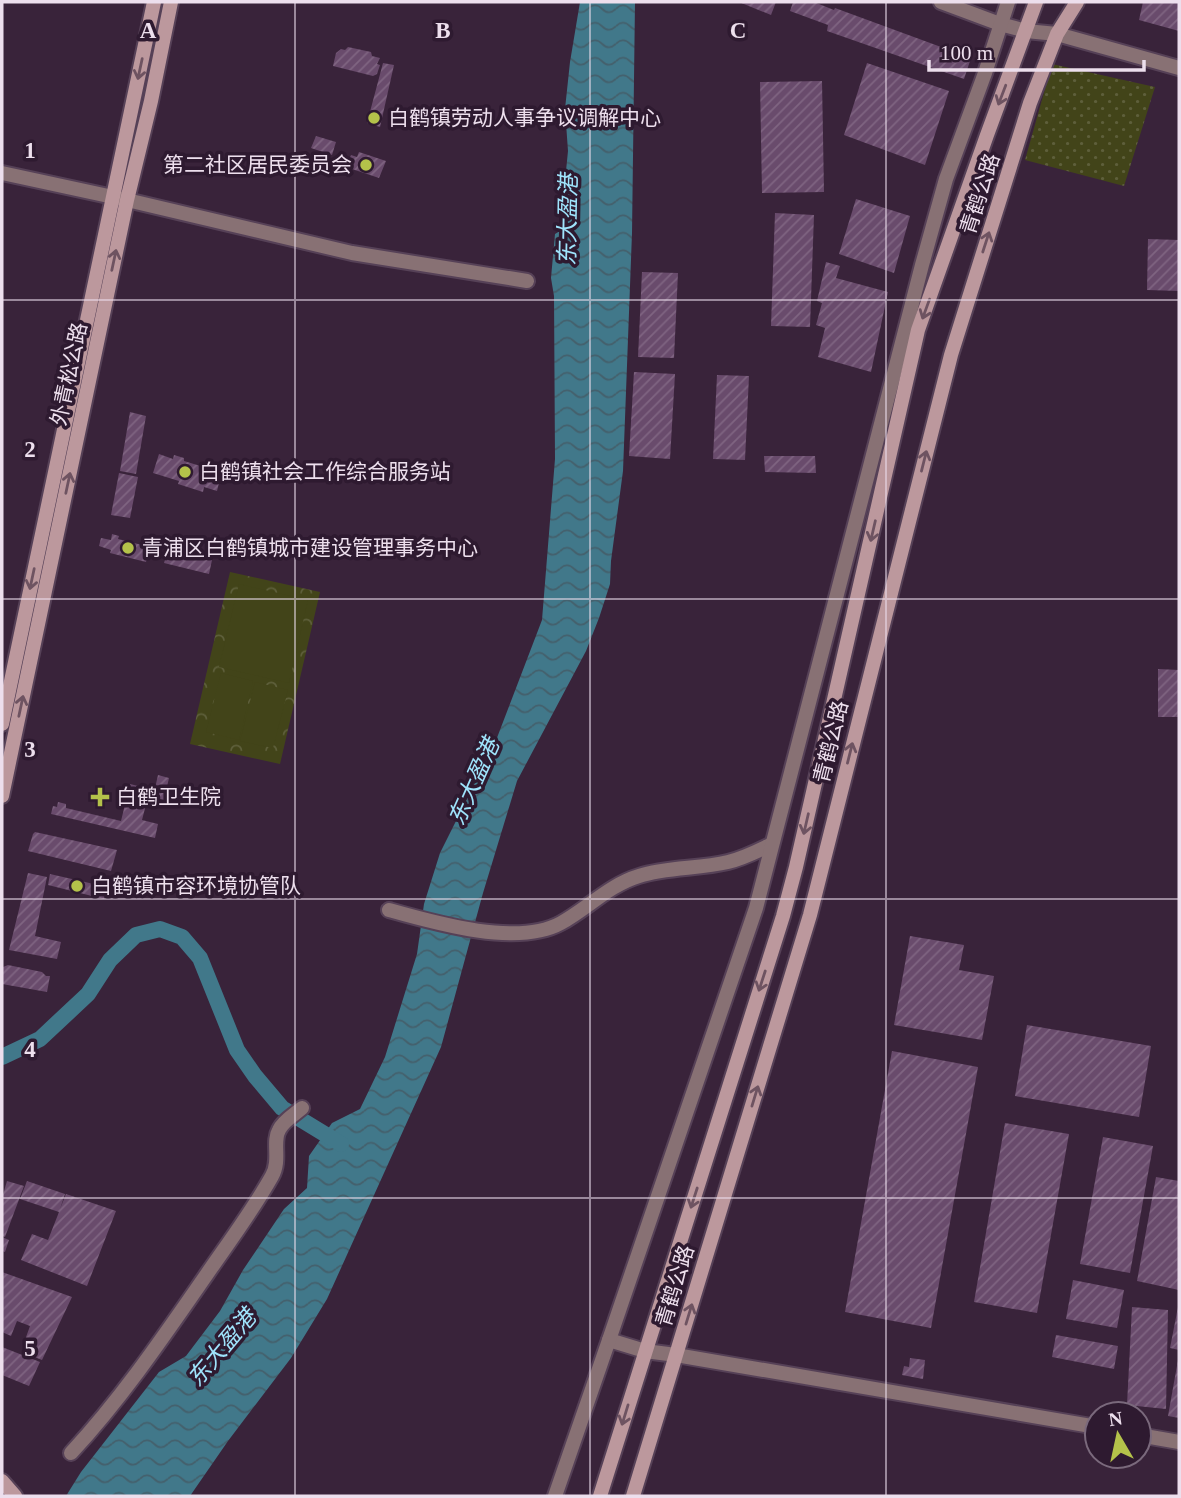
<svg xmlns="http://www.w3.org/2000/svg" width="1181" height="1498" font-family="'Times New Roman','Noto Sans SC',serif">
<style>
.grass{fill:url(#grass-dots)}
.park{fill:url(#park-crowns)}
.pitch{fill:#424419}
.water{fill:url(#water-waves)}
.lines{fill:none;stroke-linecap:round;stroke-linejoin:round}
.canal{stroke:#41788a;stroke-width:16}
.building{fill:url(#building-hatch)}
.minor-casing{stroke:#564157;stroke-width:18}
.secondary-casing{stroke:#564157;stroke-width:18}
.minor{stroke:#887174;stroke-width:14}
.secondary{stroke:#bc989d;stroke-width:14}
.oneway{stroke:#6e5361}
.grid{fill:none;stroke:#eddfed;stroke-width:2;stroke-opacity:0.55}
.poi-dot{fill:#b4c24a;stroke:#2e1a30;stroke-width:2.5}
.labels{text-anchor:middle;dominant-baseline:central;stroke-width:7;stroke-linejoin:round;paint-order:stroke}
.poi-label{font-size:21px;fill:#eddfed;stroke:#2e1a30;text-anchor:start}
.street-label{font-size:21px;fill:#eddfed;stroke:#2e1a30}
.water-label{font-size:23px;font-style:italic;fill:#9fe4fc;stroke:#2e1a30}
.grid-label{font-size:23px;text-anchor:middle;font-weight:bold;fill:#eddfed;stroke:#2e1a30;stroke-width:7;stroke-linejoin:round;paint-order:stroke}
</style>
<defs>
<pattern id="grass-dots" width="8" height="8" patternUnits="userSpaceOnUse" patternTransform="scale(1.75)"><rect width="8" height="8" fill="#424419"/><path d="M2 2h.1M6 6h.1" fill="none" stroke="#5e5f3b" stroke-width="1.8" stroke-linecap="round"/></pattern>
<pattern id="park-crowns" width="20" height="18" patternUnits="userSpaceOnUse" patternTransform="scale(1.75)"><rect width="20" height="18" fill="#424419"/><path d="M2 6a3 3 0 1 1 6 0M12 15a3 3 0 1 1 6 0" fill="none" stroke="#5e5f3b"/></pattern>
<pattern id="water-waves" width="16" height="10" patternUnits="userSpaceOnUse" patternTransform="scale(1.75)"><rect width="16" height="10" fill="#41788a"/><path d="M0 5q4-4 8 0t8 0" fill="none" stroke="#44606c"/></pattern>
<pattern id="building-hatch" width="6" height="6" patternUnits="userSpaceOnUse" patternTransform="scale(1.75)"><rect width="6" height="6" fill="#694b6c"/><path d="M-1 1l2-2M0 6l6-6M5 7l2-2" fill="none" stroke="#7f6481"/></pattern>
</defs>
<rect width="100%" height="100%" fill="#39233a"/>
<!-- grass -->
<polygon class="grass" points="1052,64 1155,87 1124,186 1025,160"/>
<!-- park -->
<polygon class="park" points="230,572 320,592 280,764 190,744"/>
<!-- pitch -->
<g class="pitch">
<polygon points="239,584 308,600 289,683 219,667"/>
<polygon points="221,673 253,681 239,740 206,732"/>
<polygon points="255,682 288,690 273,748 240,741"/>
</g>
<!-- water -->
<polygon class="water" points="580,2 635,2 632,233 623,471 611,561 610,584 599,618 586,651 517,781 483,893 441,1047 327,1299 291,1358 228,1441 190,1496 66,1496 81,1472 159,1372 186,1356 220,1311 243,1270 284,1209 307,1188 309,1156 332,1123 360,1109 385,1057 417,954 424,904 440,853 495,743 542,620 555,459 554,296 551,278 555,234 560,231 568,151 565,109 570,62"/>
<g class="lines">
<!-- canal -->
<polyline class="canal" points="2,1057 40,1039 88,994 110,960 136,935 160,929 182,937 200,958 237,1050 255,1076 282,1108 341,1144"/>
</g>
<!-- building -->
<g class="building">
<polygon points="739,2 776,2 771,15"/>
<polygon points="793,2 814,2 834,10 835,8 971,58 964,79 827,31 828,25 790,11"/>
<polygon points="1143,2 1179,2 1179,31 1139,20"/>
<polygon points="348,47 371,52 372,56 380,58 377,64 380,65 377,74 373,76 333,66 336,53 341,49 345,50"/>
<polygon points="383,63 394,65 380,127 367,123"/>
<polygon points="867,63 949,91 925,165 844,135"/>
<polygon points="822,81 824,192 762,193 760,82"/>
<polygon points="316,136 336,142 332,155 311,148"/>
<polygon points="359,152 386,161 379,178 352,169 351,171 345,169 351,155 357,157"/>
<polygon points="856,199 910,216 894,273 839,254"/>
<polygon points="775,213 814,215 810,327 771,326"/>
<polygon points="1148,239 1179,240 1179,291 1147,290"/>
<polygon points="826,262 840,266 836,278 888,292 871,372 818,357 825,328 816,325 822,303 817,301"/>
<polygon points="642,272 678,273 674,358 638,357"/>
<polygon points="634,372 675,374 670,459 629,456"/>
<polygon points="717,375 749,376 745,460 713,459"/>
<polygon points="130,412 146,416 136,474 120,471"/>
<polygon points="159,454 173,459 174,455 184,458 184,461 217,471 216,474 221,475 217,491 204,487 203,492 178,484 179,481 153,473"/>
<polygon points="764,456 815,456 816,473 765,472"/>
<polygon points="119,473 138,477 130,518 111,515"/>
<polygon points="112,534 119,536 118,539 150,547 146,562 110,553 111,550 99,546 101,538 111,540"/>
<polygon points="169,548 212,560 209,574 164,563"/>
<polygon points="1158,669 1179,670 1179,717 1158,717"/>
<polygon points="158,775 169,778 164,800 153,797"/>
<polygon points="130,784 150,789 142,820 158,824 155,838 51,814 53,806 57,807 58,802 66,804 66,808 121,821"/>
<polygon points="35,832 117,850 111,871 28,851 33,834"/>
<polygon points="28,873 47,877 35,936 61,942 57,959 9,950"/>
<polygon points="50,874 107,887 104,899 48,885"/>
<polygon points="910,936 964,945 959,970 994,976 982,1040 894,1025"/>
<polygon points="8,965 42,972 46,976 50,976 47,992 2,984 3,967"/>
<polygon points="1027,1025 1151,1046 1139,1117 1015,1096"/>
<polygon points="892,1051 978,1067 931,1328 845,1312"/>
<polygon points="1005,1123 1069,1134 1037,1313 974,1302"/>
<polygon points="1103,1137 1153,1146 1130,1273 1080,1264"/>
<polygon points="1156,1177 1179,1181 1179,1290 1137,1281"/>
<polygon points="7,1181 24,1186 5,1237 2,1236 2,1198"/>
<polygon points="27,1181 65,1194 60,1209 66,1194 116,1211 87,1286 21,1260 32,1234 48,1240 59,1212 20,1199"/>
<polygon points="2,1237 9,1240 5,1252 2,1251"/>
<polygon points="2,1272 72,1297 42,1360 22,1352 27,1341 25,1340 30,1326 17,1321 11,1336 2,1332"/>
<polygon points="1073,1280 1124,1290 1117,1328 1066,1319"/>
<polygon points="1132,1307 1168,1310 1166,1409 1127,1405"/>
<polygon points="1178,1307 1179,1307 1179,1350 1170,1348"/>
<polygon points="1056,1335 1118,1346 1114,1369 1052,1357"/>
<polygon points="2,1347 40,1362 29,1386 2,1375"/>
<polygon points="910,1358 925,1360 923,1379 902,1375 904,1366 909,1367"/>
<polygon points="1178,1360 1179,1360 1179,1418 1168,1416"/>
</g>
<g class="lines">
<defs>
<g id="minor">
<polyline points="941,2 1000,24 1026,31 1057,34 1179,68"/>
<polyline points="2,173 127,200 352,253 527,281"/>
<path d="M389 910C435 923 518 947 561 923 587 909 609 885 639 876 667 867 699 869 728 862 744 858 758 851 772 844"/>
<polyline points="609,1340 645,1351 676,1355 1097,1427"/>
<polyline points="1139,1435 1179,1442"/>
<path d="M71 1453C122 1398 164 1336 207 1274 229 1242 253 1210 272 1176 281 1160 272 1142 279 1130 283 1121 295 1114 302 1108"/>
<polyline points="555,1496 609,1340 756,908 922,265 946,179 985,73 1008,2"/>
</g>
<g id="secondary">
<polyline points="2,724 154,2"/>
<polyline points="2,796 127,200 151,101 171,2"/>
<polyline points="2,1481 15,1496"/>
<polyline points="600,1496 783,916 796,867 918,330 987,135 1036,2"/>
<polyline points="633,1496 810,915 951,355 1030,103 1057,34 1077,2"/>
</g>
</defs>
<!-- minor casing -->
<use href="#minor" class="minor-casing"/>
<!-- secondary casing -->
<use href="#secondary" class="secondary-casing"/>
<!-- minor -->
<use href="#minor" class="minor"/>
<!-- secondary -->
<use href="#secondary" class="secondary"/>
</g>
<!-- one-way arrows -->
<defs><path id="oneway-shaft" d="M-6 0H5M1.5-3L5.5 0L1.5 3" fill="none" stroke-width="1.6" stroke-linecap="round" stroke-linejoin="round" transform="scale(1.75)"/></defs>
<g class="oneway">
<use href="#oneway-shaft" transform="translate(140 69) rotate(102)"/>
<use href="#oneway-shaft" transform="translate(1002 95) rotate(111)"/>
<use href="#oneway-shaft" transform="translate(986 242) rotate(-72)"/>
<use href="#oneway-shaft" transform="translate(114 260) rotate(-78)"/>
<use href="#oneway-shaft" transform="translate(926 309) rotate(110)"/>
<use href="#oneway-shaft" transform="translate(924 461) rotate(-76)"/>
<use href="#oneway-shaft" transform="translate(68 483) rotate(-78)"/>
<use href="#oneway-shaft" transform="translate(873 531) rotate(103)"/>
<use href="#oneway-shaft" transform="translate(32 579) rotate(102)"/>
<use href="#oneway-shaft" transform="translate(21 706) rotate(-78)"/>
<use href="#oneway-shaft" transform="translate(850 753) rotate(-76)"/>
<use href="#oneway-shaft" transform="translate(806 824) rotate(103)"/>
<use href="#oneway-shaft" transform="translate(762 981) rotate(108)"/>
<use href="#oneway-shaft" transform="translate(755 1096) rotate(-73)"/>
<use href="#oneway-shaft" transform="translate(694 1198) rotate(108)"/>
<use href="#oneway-shaft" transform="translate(689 1314) rotate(-73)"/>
<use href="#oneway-shaft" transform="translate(625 1415) rotate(107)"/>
</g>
<!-- grid -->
<path class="grid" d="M295 2V1496M590 2V1496M886 2V1496M2 300H1179M2 599H1179M2 899H1179M2 1198H1179"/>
<!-- markers -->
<g class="poi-dot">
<circle cx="374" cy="118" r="7"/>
<circle cx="366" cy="165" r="7"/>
<circle cx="185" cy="472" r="7"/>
<circle cx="128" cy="548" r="7"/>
<path d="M96.5 786.5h7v7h7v7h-7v7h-7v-7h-7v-7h7z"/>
<circle cx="77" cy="886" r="7"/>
</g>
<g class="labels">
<!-- poi labels -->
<g class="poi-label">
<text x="388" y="118">白鹤镇劳动人事争议调解中心</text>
<text x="352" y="165" text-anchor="end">第二社区居民委员会</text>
<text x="199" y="472">白鹤镇社会工作综合服务站</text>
<text x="142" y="548">青浦区白鹤镇城市建设管理事务中心</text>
<text x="116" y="797">白鹤卫生院</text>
<text x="91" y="886">白鹤镇市容环境协管队</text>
</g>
<!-- street labels -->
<g class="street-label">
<text transform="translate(980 194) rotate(-72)">青鹤公路</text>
<text transform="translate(69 374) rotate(-78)">外青松公路</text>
<text transform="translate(831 742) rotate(-76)">青鹤公路</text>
<text transform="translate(675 1286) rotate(-73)">青鹤公路</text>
</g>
<!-- water labels -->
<g class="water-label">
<text transform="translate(568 220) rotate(-89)">东大盈港</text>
<text transform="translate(474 782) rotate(-66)">东大盈港</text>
<text transform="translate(222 1348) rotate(-50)">东大盈港</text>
</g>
</g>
<g class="grid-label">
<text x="148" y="38">A</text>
<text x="443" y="38">B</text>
<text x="738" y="38">C</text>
<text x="30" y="158">1</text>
<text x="30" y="457">2</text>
<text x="30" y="757">3</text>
<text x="30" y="1057">4</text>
<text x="30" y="1356">5</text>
</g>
<!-- border -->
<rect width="1181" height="1498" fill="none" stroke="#eddfed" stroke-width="7"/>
<!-- north arrow -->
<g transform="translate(1118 1435) rotate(351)"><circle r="33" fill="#2e1a30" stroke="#7a697c" stroke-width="2"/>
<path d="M0-5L12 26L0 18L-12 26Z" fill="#b4c24a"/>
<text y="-10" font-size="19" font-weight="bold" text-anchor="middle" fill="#eddfed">N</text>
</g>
<!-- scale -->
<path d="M929 60v10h215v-10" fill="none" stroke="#eddfed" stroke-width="3.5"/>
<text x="940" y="60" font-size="21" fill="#eddfed" stroke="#2e1a30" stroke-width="5" paint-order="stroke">100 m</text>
</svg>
